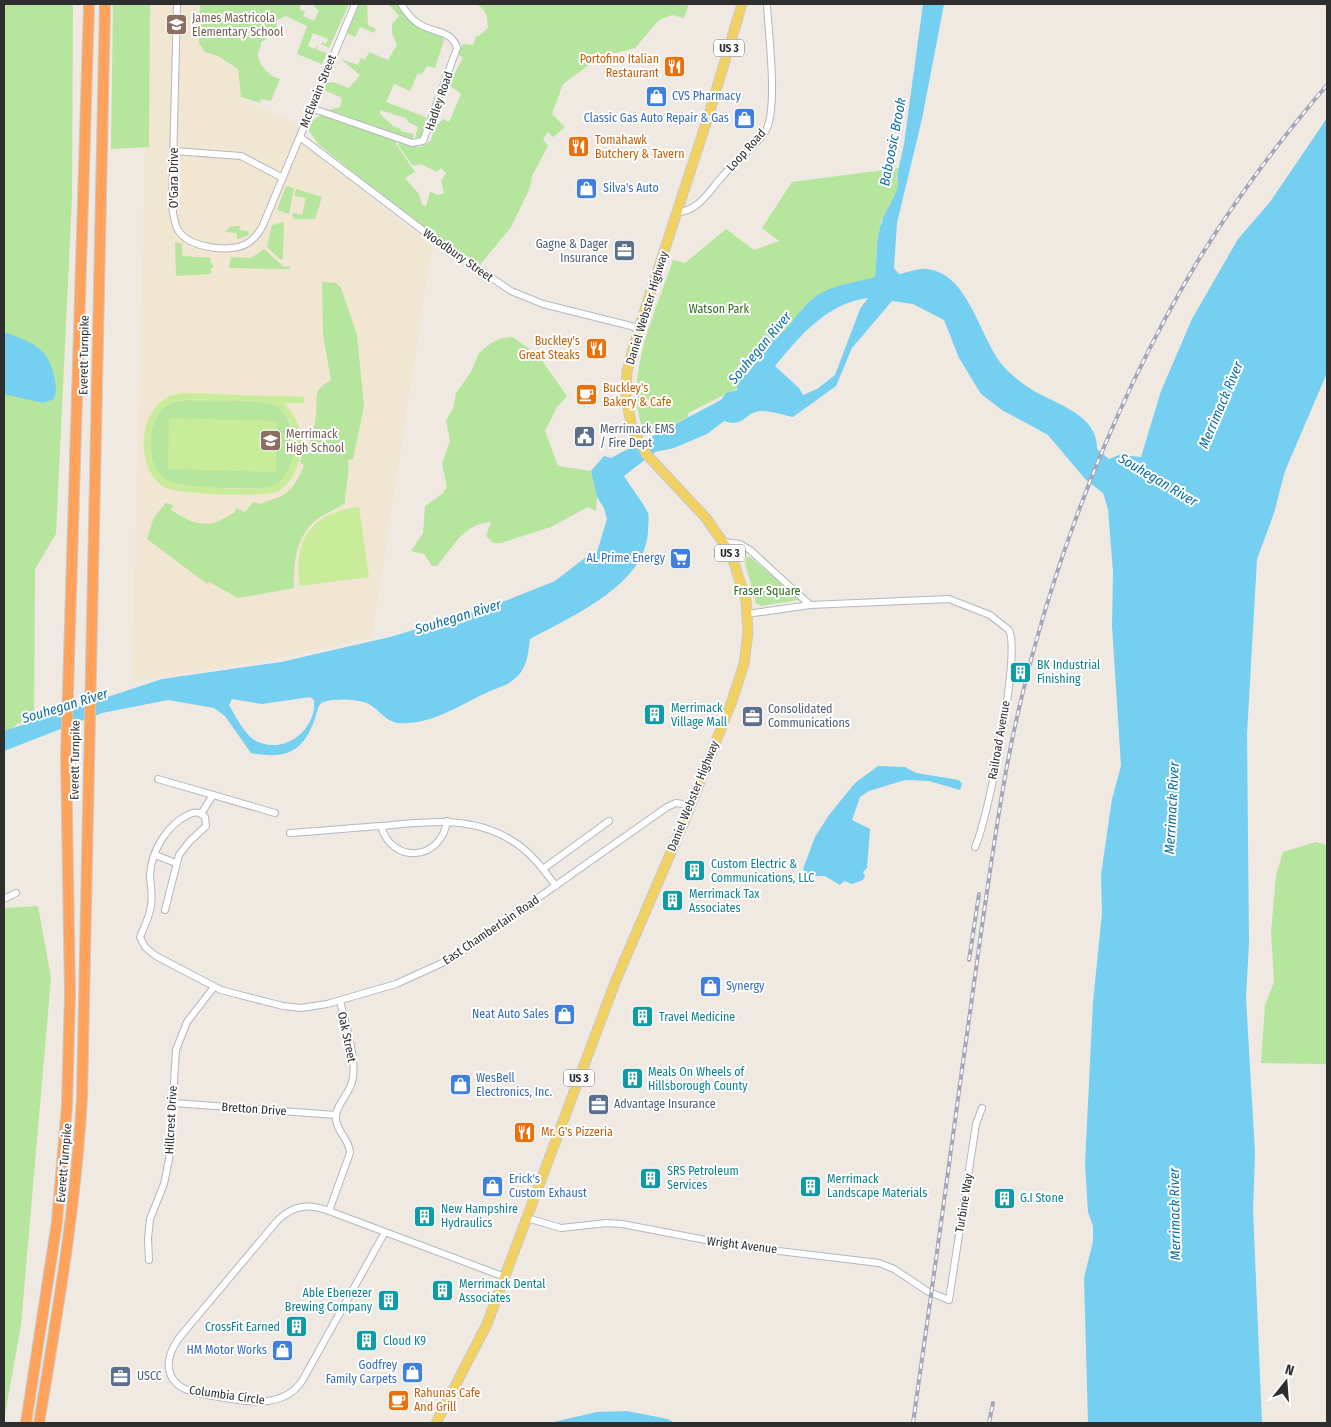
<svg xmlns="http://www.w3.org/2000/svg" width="1331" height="1427" font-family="'Fira Sans Condensed',sans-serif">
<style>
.education{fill:#f0e6d1}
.green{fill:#b6e59e}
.pitch{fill:#c9ec9a;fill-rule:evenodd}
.water{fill:#75cff0;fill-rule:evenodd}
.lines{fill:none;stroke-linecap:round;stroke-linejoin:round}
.minor-casing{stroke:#b4b7c1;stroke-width:8}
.major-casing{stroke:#c9c9c9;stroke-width:11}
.highway-casing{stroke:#c9c9c9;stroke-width:12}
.minor{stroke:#fff;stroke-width:6}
.major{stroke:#f2d163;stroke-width:9}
.highway{stroke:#ffa35c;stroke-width:10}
.rail-casing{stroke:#a3a6b8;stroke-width:4}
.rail{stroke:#fff;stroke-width:2;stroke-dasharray:5.5;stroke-linecap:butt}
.labels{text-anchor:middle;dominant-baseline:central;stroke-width:4;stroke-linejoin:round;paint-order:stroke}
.shield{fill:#fff;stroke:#6d6d6d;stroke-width:1}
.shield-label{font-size:11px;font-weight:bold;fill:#2e2e2e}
.education-label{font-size:12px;fill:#785e54;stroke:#fff;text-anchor:start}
.food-label{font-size:12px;fill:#c56008;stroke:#fff;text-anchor:start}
.street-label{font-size:12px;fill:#2e2e2e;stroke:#fff}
.shop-label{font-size:12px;fill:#366cbe;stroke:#fff;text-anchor:start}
.service-label{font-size:12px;fill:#4e5e75;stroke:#fff;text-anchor:start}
.park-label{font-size:12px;fill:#2c6e1b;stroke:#fff}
.culture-label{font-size:12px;fill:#0d838f;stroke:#fff;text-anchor:start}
.water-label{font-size:14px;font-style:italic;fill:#0d6fa3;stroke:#fff}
</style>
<rect width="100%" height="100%" fill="#efe9e1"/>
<!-- education -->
<polygon class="education" points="149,4 206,4 254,66 239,99 301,126 296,139 432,246 372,637 275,659 132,681"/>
<!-- green -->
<g class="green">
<polygon points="4,4 73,4 72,198 56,534 35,569 34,722 25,725 18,723 4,736"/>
<polygon points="113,4 150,4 149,147 111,149"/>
<path d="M200 4H301L300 10 305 11 303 16 314 21 319 10 314 7 315 4H349L329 48 321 44 322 42 326 44 328 39 313 33 308 46 315 49 318 44 317 50 327 53 322 64 297 54 307 26 286 16 277 20 276 33 261 42C261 47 259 50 258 54 258 65 270 77 280 79L271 101 261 99 260 103 241 97 238 69 218 56 205 52 199 43Z"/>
<polygon points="359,4 367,4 368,25 376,29 374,33 360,27 355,37 347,33"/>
<polygon points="388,4 398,4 407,16 441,35 444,40 435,68 427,66 421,75 419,73 417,75 410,91 394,84 386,102 426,117 422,138 415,137 418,127 408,122 406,118 380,110 380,114 393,126 401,129 401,131 414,134 412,141 329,110 340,107 342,100 340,97 324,90 326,83 333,82 349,88 360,75 341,59 358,65 361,58 365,60 369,52 388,60 397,45 392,33 392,24 399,16"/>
<path d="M475 4H689L684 18 672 15 659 20 635 48 615 53 589 65 563 84 552 114 565 127 553 137 548 132 543 139 548 146 533 174 529 190 511 227 480 265 434 236 384 197 318 144 308 129 314 119 325 113 397 138 396 144 415 172 405 178 419 194 422 205 426 206 430 192 438 195 444 193 441 181 446 173 441 168 437 172 421 164 413 166 398 145 399 142 420 147 431 141 434 128 443 119 449 122 461 94 448 84 451 73H455L463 58 458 54 463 44 473 45 476 36H479L488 28C487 16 487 9 475 4Z"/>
<path d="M899 168 896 177 899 182 893 208 881 220 876 257 877 277 745 363 738 373V388L688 413V417L670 426V429L645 435C621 379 655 315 673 260L685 263 726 229 754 250 779 241 762 228 792 182Z"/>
<polygon points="286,186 294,188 289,214 277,210"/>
<polygon points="296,189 322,197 315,219 295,219 292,216 293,213 302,215 306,198 294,196"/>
<polygon points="284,222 283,259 281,260 267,247 272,225"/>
<polygon points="236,226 240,226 239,230 248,231 249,235 237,239 237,233 225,232 230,227"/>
<polygon points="175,242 182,244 182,256 211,258 210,261 214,267 211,268 211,274 176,276"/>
<polygon points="264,249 284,267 290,266 290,269 229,268 231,257 251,258"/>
<path d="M322 282 336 283 341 288 357 335 364 406 353 459 348 460C350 474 345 488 345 503 336 509 326 513 317 519 296 536 293 562 294 588L238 598 209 582 207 584 147 539 154 517 166 503 173 505 171 510C196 526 209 530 235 512L236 508 245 512 253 502 261 504C268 500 277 499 283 495 294 489 299 476 304 466L300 462 303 451H307C310 440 315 428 316 416 318 398 311 391 331 380L323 335Z"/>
<path d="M513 337 538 355 567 396 557 407 545 431 558 466 591 471 597 497 596 511 588 507 551 527 501 543H493L486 536 491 522C463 524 454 546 437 566H432L424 554 411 551 423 533 425 506 442 494 447 487 442 464 450 441 446 421 453 408 456 393 471 372 479 353 491 343 502 338Z"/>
<path d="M186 400C206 401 263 398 277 406 287 413 291 425 293 435 296 449 293 464 285 476 281 481 276 485 270 487 257 490 178 488 168 482 144 467 145 420 168 404 174 401 180 401 186 400Z"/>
<polygon points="747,557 750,557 798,598 798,600 761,606 756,603 745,563"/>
<polygon points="1316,842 1327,845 1327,1064 1261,1063 1265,1005 1274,982 1271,932 1276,876 1283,852"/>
<polygon points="38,906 51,978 21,1325 4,1420 4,908"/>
</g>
<!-- pitch -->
<g class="pitch">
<path d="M184 393 304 397V403H284C300 419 305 442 298 463 295 474 289 485 278 491 265 498 174 495 162 486 131 462 140 395 184 393ZM182 400C200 400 264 398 277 406 287 412 292 424 293 435 296 449 293 464 285 475 281 481 276 485 270 487 256 491 175 488 165 479 141 459 147 404 182 400Z"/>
<polygon points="169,418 277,421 276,472 168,469"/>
<path d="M359 507 369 577 300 586C292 540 312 512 359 507Z"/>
</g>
<!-- water -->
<g class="water">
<path d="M923 4H944L922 119 897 223 894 268 899 274C907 273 918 268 926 269 969 272 980 340 1004 367 1011 375 1024 385 1034 391 1058 405 1098 415 1097 449L1109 459 1119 455 1141 457 1161 391 1192 319 1238 239 1270 202 1327 118V373L1285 471 1274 513 1257 559 1247 734 1249 943 1246 998 1255 1153 1253 1210 1262 1423H1088L1084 1278 1093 1241V1226L1088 1212 1085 1164 1093 1002 1102 913 1101 875 1112 799 1121 766 1112 625 1113 572 1108 509 1103 493 1086 480 1048 435 1002 410 981 394 959 358 944 320 913 304 892 301 852 348 836 386 793 417C783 415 771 411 761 411 744 412 745 428 724 421L707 434 674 448 655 452 624 476C631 488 641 499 647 511 650 516 648 524 648 530 647 585 570 617 530 639 528 655 527 670 513 680 506 686 494 689 486 693 458 706 429 726 397 723 386 721 378 709 369 704 358 699 335 698 323 702 318 704 318 710 316 715 305 751 288 760 251 753L225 716 214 708 168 700 102 713 4 751V731L162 679 281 662 390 637 490 607 555 581 586 557 597 552 607 519 604 508 597 497 591 471 604 456 611 458 721 400 726 393 737 390C741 346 766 351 788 327 799 314 807 300 823 292 838 284 859 282 875 277 877 259 876 233 884 216 889 204 902 189 897 176L904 144ZM868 298 860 309 835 375 817 389 803 395 799 388 775 366C800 336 827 303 868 298ZM310 697 314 700C317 729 286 754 258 742 245 736 236 717 229 705L232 699 262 704Z"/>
<path d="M4 332C30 342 48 346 54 376 56 385 57 391 54 399L43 403 4 394Z"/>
<polygon points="878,766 905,767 916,773 959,780 962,784 960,790 929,781 905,780 869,791 860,797 852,820 870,829 867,868 863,872 865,876 863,880 852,884 844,881 840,885 825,876 807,876 803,869 815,837 829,815 855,783"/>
<polygon points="627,1411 668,1419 675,1423 549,1423 597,1412"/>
</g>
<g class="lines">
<defs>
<g id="minor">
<path d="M177 4 172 207C174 216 174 226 180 233 193 248 227 252 244 245 253 241 259 233 263 225L355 4"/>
<path d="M311 108 412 143 423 141 457 48C452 30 433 33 419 24 411 19 406 12 401 4"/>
<polyline points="300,137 433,238 511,291 543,304 639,328"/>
<polyline points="174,151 241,156 283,178"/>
<path d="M677 212C697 212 708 193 720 179 734 162 752 150 765 132 779 110 768 32 767 4"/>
<path d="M724 542 740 544 750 550 810 605 949 599 990 615 1009 630C1021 653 988 820 975 847"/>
<polyline points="747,614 810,605"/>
<polyline points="158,779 275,813"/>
<polyline points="201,814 213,795"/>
<path d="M381 826C392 865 441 861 447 821"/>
<path d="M290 833C320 831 351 828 381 826 426 822 471 815 511 840 530 851 543 869 556 886"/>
<polyline points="155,855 176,863"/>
<polyline points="543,869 609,821"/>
<polyline points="4,899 16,893"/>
<path d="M165 910 179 855 189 842 206 826 205 817C200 812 195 811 188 815 167 825 152 850 150 874 150 884 153 894 151 905 150 916 144 927 140 937L145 947 156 956 221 990 283 1006 301 1008 327 1004 396 984 453 958 667 807 676 803 690 805"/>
<polyline points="173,1103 336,1115"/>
<path d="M329 1211 350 1153C350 1139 335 1131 336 1117 336 1105 349 1094 352 1082 358 1061 345 1023 340 1001"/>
<polyline points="527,1218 561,1228 607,1223 622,1224 737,1246 879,1263 894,1269 927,1291 949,1300 976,1124 982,1108"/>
<path d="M385 1232 302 1381C279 1415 231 1398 196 1393 165 1385 162 1362 179 1338L277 1221C293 1205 309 1203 329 1211L505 1277"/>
<polyline points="149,1260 148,1239 150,1219 164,1184 169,1159 176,1050 187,1022 214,987"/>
</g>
<polyline id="major" points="436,1423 487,1324 616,980 684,822 732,701 744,664 748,632 746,600 731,554 706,518 647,455 632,428 626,398 627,371 639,328 709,114 742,4"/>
<g id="highway">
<polyline points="26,1423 57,1222 67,1105 70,993 66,756 89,4"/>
<path d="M39 1423C57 1315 76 1207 82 1097L105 4"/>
</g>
</defs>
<!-- minor casing -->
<use href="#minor" class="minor-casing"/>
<!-- major casing -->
<use href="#major" class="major-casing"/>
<!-- highway casing -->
<use href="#highway" class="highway-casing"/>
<!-- minor -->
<use href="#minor" class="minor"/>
<!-- major -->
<use href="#major" class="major"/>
<!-- highway -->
<use href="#highway" class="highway"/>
<defs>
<g id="rail">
<polyline points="969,960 979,894"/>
<path d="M913 1423C930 1303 947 1182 963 1062 977 965 989 867 1006 771 1038 597 1106 416 1196 264 1234 201 1280 140 1327 85"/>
<polyline points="989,1423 993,1403"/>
</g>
</defs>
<!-- rail casing -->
<use href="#rail" class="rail-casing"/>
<!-- rail -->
<use href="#rail" class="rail"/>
</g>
<!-- icons -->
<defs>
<symbol id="school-square" viewBox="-11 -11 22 22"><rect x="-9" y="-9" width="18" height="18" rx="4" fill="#8d6e63" stroke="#fff"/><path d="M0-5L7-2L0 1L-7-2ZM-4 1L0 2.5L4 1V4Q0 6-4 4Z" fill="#fff"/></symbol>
<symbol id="restaurant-square" viewBox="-11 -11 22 22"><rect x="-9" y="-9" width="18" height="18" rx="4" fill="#e8710a" stroke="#fff"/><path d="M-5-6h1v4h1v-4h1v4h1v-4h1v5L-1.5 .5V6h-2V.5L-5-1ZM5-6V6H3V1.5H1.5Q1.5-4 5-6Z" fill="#fff"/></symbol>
<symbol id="shop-square" viewBox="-11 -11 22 22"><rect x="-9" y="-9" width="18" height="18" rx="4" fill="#3f7fe0" stroke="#fff"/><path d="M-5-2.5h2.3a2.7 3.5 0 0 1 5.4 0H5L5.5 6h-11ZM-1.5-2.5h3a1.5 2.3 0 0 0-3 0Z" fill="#fff"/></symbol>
<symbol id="office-square" viewBox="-11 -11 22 22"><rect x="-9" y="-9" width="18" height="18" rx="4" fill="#5c6f8a" stroke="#fff"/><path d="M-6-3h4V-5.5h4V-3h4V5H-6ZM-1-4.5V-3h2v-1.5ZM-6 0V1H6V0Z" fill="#fff"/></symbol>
<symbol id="cafe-square" viewBox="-11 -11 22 22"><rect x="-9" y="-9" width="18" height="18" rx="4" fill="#e8710a" stroke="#fff"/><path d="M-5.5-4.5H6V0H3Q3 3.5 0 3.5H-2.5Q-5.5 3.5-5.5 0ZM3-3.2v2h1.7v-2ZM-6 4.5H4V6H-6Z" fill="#fff"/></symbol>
<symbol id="civic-square" viewBox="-11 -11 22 22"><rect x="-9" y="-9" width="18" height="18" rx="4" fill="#5c6f8a" stroke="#fff"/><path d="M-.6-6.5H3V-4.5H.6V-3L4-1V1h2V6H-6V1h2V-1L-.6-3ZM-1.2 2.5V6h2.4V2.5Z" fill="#fff"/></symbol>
<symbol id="supermarket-square" viewBox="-11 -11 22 22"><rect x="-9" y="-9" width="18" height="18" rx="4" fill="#3f7fe0" stroke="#fff"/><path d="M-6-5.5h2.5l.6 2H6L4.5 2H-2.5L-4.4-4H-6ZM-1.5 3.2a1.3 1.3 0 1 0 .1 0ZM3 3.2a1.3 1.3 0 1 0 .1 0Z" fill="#fff"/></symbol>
<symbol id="building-square" viewBox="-11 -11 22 22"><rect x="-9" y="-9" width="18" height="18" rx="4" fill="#0f9aa8" stroke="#fff"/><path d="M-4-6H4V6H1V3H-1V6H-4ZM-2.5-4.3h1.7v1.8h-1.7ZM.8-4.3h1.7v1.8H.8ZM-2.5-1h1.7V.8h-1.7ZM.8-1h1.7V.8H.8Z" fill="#fff"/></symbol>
</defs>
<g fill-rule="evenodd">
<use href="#school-square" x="164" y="12" width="25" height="25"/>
<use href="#restaurant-square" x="662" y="54" width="25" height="25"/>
<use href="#shop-square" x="644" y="84" width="25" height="25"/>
<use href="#shop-square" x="732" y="106" width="25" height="25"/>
<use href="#restaurant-square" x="566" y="134" width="25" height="25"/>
<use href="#shop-square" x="574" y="176" width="25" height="25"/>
<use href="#office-square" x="612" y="238" width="25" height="25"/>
<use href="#restaurant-square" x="584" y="336" width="25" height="25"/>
<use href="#cafe-square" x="574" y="382" width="25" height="25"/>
<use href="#civic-square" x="572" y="424" width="25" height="25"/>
<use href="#school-square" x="258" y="428" width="25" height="25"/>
<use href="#supermarket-square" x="668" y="546" width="25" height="25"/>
<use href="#building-square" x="1008" y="660" width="25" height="25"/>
<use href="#building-square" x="642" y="702" width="25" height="25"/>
<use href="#office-square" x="740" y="704" width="25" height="25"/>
<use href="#building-square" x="682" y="858" width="25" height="25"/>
<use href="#building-square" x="660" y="888" width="25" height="25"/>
<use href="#shop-square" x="698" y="974" width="25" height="25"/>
<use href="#shop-square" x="552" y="1002" width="25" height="25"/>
<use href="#building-square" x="630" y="1004" width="25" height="25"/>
<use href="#building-square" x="620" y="1066" width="25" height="25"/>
<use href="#shop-square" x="448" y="1072" width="25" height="25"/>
<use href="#office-square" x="586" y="1092" width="25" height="25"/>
<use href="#restaurant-square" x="512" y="1120" width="25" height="25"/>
<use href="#building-square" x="638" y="1166" width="25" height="25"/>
<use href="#shop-square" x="480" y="1174" width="25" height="25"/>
<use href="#building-square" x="798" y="1174" width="25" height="25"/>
<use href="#building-square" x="992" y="1186" width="25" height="25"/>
<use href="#building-square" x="412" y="1204" width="25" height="25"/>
<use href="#building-square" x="430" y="1278" width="25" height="25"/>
<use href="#building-square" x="376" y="1288" width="25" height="25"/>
<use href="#building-square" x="284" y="1314" width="25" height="25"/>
<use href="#building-square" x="354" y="1328" width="25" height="25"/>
<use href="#shop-square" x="270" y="1338" width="25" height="25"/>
<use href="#shop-square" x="400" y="1360" width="25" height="25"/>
<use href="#office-square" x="108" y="1364" width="25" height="25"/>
<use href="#cafe-square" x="386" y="1388" width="25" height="25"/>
</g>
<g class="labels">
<!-- shield labels -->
<g class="shield">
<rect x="714" y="39.5" width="30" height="17" rx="4"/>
<rect x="715" y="544.5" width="30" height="17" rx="4"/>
<rect x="564" y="1069.5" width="30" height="17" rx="4"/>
</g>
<g class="shield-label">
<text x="729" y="48">US 3</text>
<text x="730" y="553">US 3</text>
<text x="579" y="1078">US 3</text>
</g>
<!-- education labels -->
<g class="education-label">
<text x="192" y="18">James Mastricola<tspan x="192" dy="14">Elementary School</tspan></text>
<text x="286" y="434">Merrimack<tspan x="286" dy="14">High School</tspan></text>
</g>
<!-- food labels -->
<g class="food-label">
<text x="659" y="59" text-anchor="end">Portofino Italian<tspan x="659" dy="14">Restaurant</tspan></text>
<text x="595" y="140">Tomahawk<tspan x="595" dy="14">Butchery &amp; Tavern</tspan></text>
<text x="580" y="341" text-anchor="end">Buckley's<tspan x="580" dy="14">Great Steaks</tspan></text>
<text x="603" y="388">Buckley's<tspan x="603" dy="14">Bakery &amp; Cafe</tspan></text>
<text x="541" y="1132">Mr. G's Pizzeria</text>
<text x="414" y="1393">Rahunas Cafe<tspan x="414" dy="14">And Grill</tspan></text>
</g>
<!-- street labels -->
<g class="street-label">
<text transform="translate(318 91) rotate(-68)">McElwain Street</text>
<text transform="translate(439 101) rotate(-71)">Hadley Road</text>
<text transform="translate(746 150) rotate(-48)">Loop Road</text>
<text transform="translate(174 178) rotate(-90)">O'Gara Drive</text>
<text transform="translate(458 255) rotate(35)">Woodbury Street</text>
<text transform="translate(647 308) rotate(-73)">Daniel Webster Highway</text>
<text transform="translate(84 355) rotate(-89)">Everett Turnpike</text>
<text transform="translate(999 740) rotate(-80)">Railroad Avenue</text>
<text transform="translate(75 760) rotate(-89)">Everett Turnpike</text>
<text transform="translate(693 796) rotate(-68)">Daniel Webster Highway</text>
<text transform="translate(491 930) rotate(-34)">East Chamberlain Road</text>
<text transform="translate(347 1037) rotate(78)">Oak Street</text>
<text transform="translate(254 1109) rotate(4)">Bretton Drive</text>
<text transform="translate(171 1120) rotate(-87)">Hillcrest Drive</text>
<text transform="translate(64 1163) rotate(-85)">Everett Turnpike</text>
<text transform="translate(964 1203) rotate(-81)">Turbine Way</text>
<text transform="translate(742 1245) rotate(7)">Wright Avenue</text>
<text transform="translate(227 1395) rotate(8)">Columbia Circle</text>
</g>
<!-- shop labels -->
<g class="shop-label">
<text x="672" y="96">CVS Pharmacy</text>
<text x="729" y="118" text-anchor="end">Classic Gas Auto Repair &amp; Gas</text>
<text x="603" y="188">Silva's Auto</text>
<text x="665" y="558" text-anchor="end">AL Prime Energy</text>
<text x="726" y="986">Synergy</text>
<text x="549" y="1014" text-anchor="end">Neat Auto Sales</text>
<text x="476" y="1078">WesBell<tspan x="476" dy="14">Electronics, Inc.</tspan></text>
<text x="509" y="1179">Erick's<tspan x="509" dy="14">Custom Exhaust</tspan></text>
<text x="267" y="1350" text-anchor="end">HM Motor Works</text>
<text x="397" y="1365" text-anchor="end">Godfrey<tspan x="397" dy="14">Family Carpets</tspan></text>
</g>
<!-- service labels -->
<g class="service-label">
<text x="608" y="244" text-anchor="end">Gagne &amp; Dager<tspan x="608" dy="14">Insurance</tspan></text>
<text x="600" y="429">Merrimack EMS<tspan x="600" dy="14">/ Fire Dept</tspan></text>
<text x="768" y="709">Consolidated<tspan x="768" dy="14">Communications</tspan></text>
<text x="614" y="1104">Advantage Insurance</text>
<text x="137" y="1376">USCC</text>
</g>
<!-- park labels -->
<g class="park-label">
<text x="719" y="309">Watson Park</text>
<text x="767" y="591">Fraser Square</text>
</g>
<!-- culture labels -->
<g class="culture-label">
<text x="1037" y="665">BK Industrial<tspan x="1037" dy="14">Finishing</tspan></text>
<text x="671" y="708">Merrimack<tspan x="671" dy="14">Village Mall</tspan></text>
<text x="711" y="864">Custom Electric &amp;<tspan x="711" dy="14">Communications, LLC</tspan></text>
<text x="689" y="894">Merrimack Tax<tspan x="689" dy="14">Associates</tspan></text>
<text x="659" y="1017">Travel Medicine</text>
<text x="648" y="1072">Meals On Wheels of<tspan x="648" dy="14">Hillsborough County</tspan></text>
<text x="667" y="1171">SRS Petroleum<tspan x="667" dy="14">Services</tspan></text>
<text x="827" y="1179">Merrimack<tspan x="827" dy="14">Landscape Materials</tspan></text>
<text x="1020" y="1198">G.I Stone</text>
<text x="441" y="1209">New Hampshire<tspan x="441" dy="14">Hydraulics</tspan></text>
<text x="459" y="1284">Merrimack Dental<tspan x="459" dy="14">Associates</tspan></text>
<text x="372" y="1293" text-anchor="end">Able Ebenezer<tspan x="372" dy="14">Brewing Company</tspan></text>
<text x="280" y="1327" text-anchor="end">CrossFit Earned</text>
<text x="383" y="1341">Cloud K9</text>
</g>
<!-- water labels -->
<g class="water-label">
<text transform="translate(893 142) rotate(-79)">Baboosic Brook</text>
<text transform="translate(760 348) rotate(-50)">Souhegan River</text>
<text transform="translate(1221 405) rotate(-67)">Merrimack River</text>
<text transform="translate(1158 480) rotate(31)">Souhegan River</text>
<text transform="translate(458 617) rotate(-17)">Souhegan River</text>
<text transform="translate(65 706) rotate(-17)">Souhegan River</text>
<text transform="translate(1172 808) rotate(-87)">Merrimack River</text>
<text transform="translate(1175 1214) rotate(-91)">Merrimack River</text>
</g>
</g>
<!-- border -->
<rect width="1331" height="1427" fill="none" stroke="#2e2e2e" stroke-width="10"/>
<!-- north arrow -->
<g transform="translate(1286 1382) rotate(17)" stroke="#ffffff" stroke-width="4" paint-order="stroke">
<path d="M0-4L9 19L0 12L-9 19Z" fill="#2e2e2e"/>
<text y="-8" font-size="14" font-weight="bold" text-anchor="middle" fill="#2e2e2e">N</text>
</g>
</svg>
